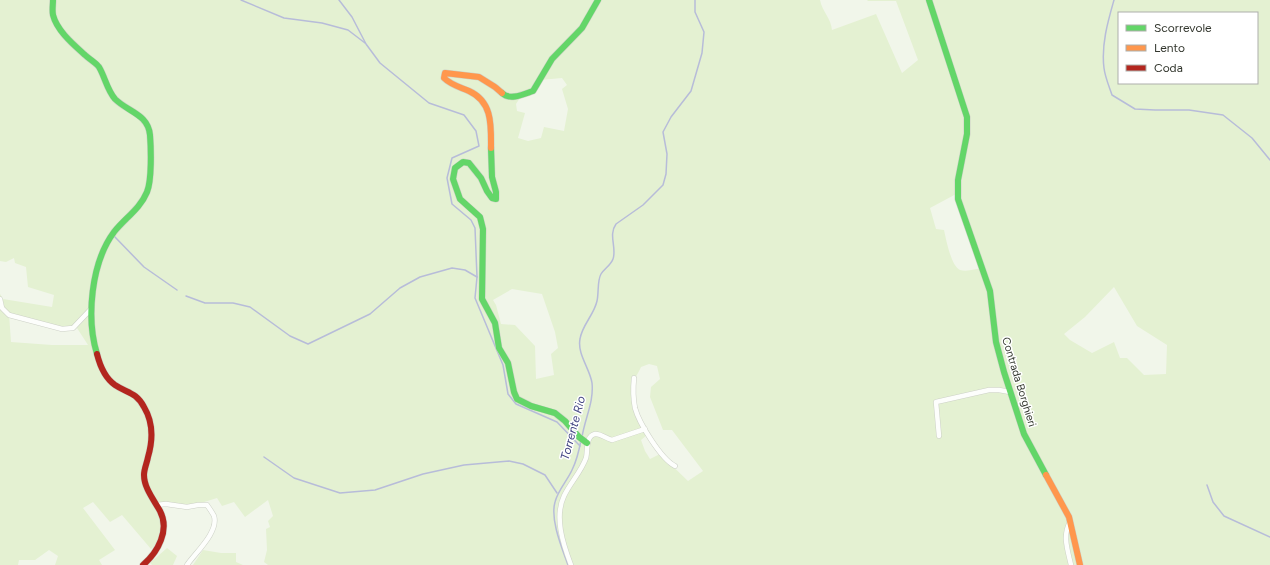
<svg xmlns="http://www.w3.org/2000/svg" width="1270" height="565" font-family="Figtree,sans-serif">
<style>
.green{fill:#e4f1d2;fill-rule:evenodd}
.lines{fill:none;stroke-linecap:round;stroke-linejoin:round}
.stream{stroke:#b7bcd9;stroke-width:1.5}
.street-casing{stroke:#cdd1c7;stroke-width:5.5}
.fast-casing{stroke:#cdd1c7;stroke-width:7}
.slow-casing{stroke:#cdd1c7;stroke-width:7}
.jam-casing{stroke:#cdd1c7;stroke-width:7}
.street{stroke:#fdfefc;stroke-width:4.5}
.fast{stroke:#63d668;stroke-width:6}
.slow{stroke:#ff974d;stroke-width:6}
.jam{stroke:#b3261e;stroke-width:6}
.labels{text-anchor:middle;dominant-baseline:central;stroke-width:3;stroke-linejoin:round;paint-order:stroke}
.street-label{font-size:11px;fill:#32362d;stroke:#fff}
.water-label{font-size:12px;font-style:italic;fill:#464985;stroke:#fff}
</style>
<rect width="100%" height="100%" fill="#f1f6ea"/>
<!-- green -->
<g class="green">
<path d="M0 0H820C822 11 831 18 832 30L876 14 902 73 918 60 896 1H868L867 0H1270V565H268L264 562 267 550 266 529 270 527 268 521 273 516 268 500 245 517 234 502 222 506 217 498 185 508 165 503 156 507 165 536 151 549 122 515 110 522 93 502 83 508 115 550 99 560 102 565H55L58 556 49 550 35 560H19L18 565H0V294L3 299 52 307 54 295 28 287 26 267 15 263 14 258 6 262 0 261ZM1119 13H1257V83H1119ZM562 78 567 85 562 89 568 109 564 131 544 127 541 138 528 141 518 138 525 113 517 111 516 104 523 93 532 87 540 80ZM958 193 982 268C976 269 967 272 960 270 951 266 946 239 944 230L936 229 930 208ZM1114 287 1137 326 1167 345 1166 374 1144 375 1127 358H1120L1114 342 1092 353 1070 340 1064 334 1085 317ZM512 289 542 294 555 332 558 348 551 354 554 375 536 379 535 346 515 325 501 324 496 305 493 300ZM9 314 44 326 66 331 77 328 88 345H52L11 342ZM649 364 657 366 660 379 651 387 650 397 663 430H672L703 471 688 481 660 454 650 459 645 451 641 440 647 435C641 420 630 398 634 382 635 377 639 372 641 367Z"/>
<polygon points="167,548 177,556 173,565 152,565 150,563"/>
<polygon points="203,550 221,553 236,553 236,562 243,565 193,565"/>
</g>
<g class="lines">
<!-- stream -->
<g class="stream">
<polyline points="241,0 284,18 322,23 348,30 365,43"/>
<polyline points="339,0 352,17 366,44 380,63 429,103 464,115 476,131 479,146 452,158 447,178 452,204 471,220 475,228 477,277 475,298 503,365 508,394 516,404 557,422 580,446"/>
<path d="M1114 0C1108 21 1101 45 1104 68 1105 77 1109 86 1112 95L1135 109 1155 110H1189L1223 115 1252 138 1270 160"/>
<polyline points="114,236 144,267 177,290"/>
<polyline points="186,296 205,303 233,303 250,307 290,336 308,344 370,314 400,288 420,277 452,268 465,270 477,277"/>
<path d="M582 437C585 418 594 402 592 383 590 369 577 354 580 339 582 325 594 315 597 301 599 292 597 281 601 274 604 269 611 265 613 259 617 248 608 235 616 224L643 205 663 185 666 174 667 154 663 132 671 117 691 91 702 53 704 32 695 12V0"/>
<polyline points="264,457 294,478 340,493 375,490 423,474 464,465 509,461 523,464 545,475 557,493"/>
<polyline points="1207,485 1213,502 1224,516 1270,537"/>
<path d="M568 565C562 548 550 520 555 502 558 490 567 481 572 470 577 460 579 451 581 440"/>
</g>
<defs>
<g id="street">
<polyline points="0,299 2,308 9,315 62,329 73,328 91,309"/>
<path d="M634 378C633 388 633 398 635 408 639 423 661 459 675 466"/>
<polyline points="939,436 936,402 989,390 999,390 1010,392"/>
<path d="M156 505 166 504 187 507 198 505H207C209 508 212 512 214 516 219 532 195 553 187 565"/>
<path d="M1070 522C1062 536 1068 551 1071 565"/>
<path d="M571 565C563 544 554 517 564 496 570 483 581 472 586 458 588 452 585 436 595 434 600 433 607 439 612 440L645 429"/>
</g>
<g id="fast">
<path d="M53 0C53 5 52 10 53 15 57 31 74 45 85 55 89 59 95 62 99 67 105 77 107 90 115 99 128 112 148 114 150 135 151 148 152 180 147 192 140 209 125 218 114 232 91 263 86 318 97 354"/>
<polyline points="929,0 967,117 967,134 958,180 958,199 990,291 996,342 1004,372 1024,434 1046,475"/>
<path d="M502 93C510 101 524 94 533 91L552 59 582 28 598 0"/>
<polyline points="491,148 492,177 496,192 496,199 492,198 487,191 481,178 469,163 463,162 455,168 453,179 460,199 480,217 483,229 482,299 495,323 499,348 508,363 514,392 517,399 531,406 555,413 565,421 579,437 587,443"/>
</g>
<g id="slow">
<path d="M491 148C491 126 493 102 469 91 460 87 451 85 444 78L445 73 479 77 495 87 502 93"/>
<polyline points="1046,475 1069,517 1080,565"/>
</g>
<path id="jam" d="M97 354C100 366 105 378 115 385 127 393 136 392 144 407 153 422 153 440 148 457 147 463 144 469 144 475 144 488 154 500 160 511 170 530 158 552 143 565"/>
</defs>
<!-- street casing -->
<use href="#street" class="street-casing"/>
<!-- fast casing -->
<use href="#fast" class="fast-casing"/>
<!-- slow casing -->
<use href="#slow" class="slow-casing"/>
<!-- jam casing -->
<use href="#jam" class="jam-casing"/>
<!-- street -->
<use href="#street" class="street"/>
<!-- fast -->
<use href="#fast" class="fast"/>
<!-- slow -->
<use href="#slow" class="slow"/>
<!-- jam -->
<use href="#jam" class="jam"/>
</g>
<g class="labels">
<!-- street labels -->
<g class="street-label">
<text transform="translate(1019 382) rotate(73)">Contrada Borghieri</text>
</g>
<!-- water labels -->
<g class="water-label">
<text transform="translate(573 428) rotate(-75)">Torrente Rio</text>
</g>
</g>
<!-- legend -->
<rect x="1118" y="12" width="140" height="72" fill="#ffffff" stroke="#adafab"/>
<rect x="1126" y="25" width="20" height="6" fill="#63d668" stroke="#adafab"/>
<text x="1154" y="32" font-size="12" fill="#32362d">Scorrevole</text>
<rect x="1126" y="45" width="20" height="6" fill="#ff974d" stroke="#adafab"/>
<text x="1154" y="52" font-size="12" fill="#32362d">Lento</text>
<rect x="1126" y="65" width="20" height="6" fill="#b3261e" stroke="#adafab"/>
<text x="1154" y="72" font-size="12" fill="#32362d">Coda</text>
</svg>
